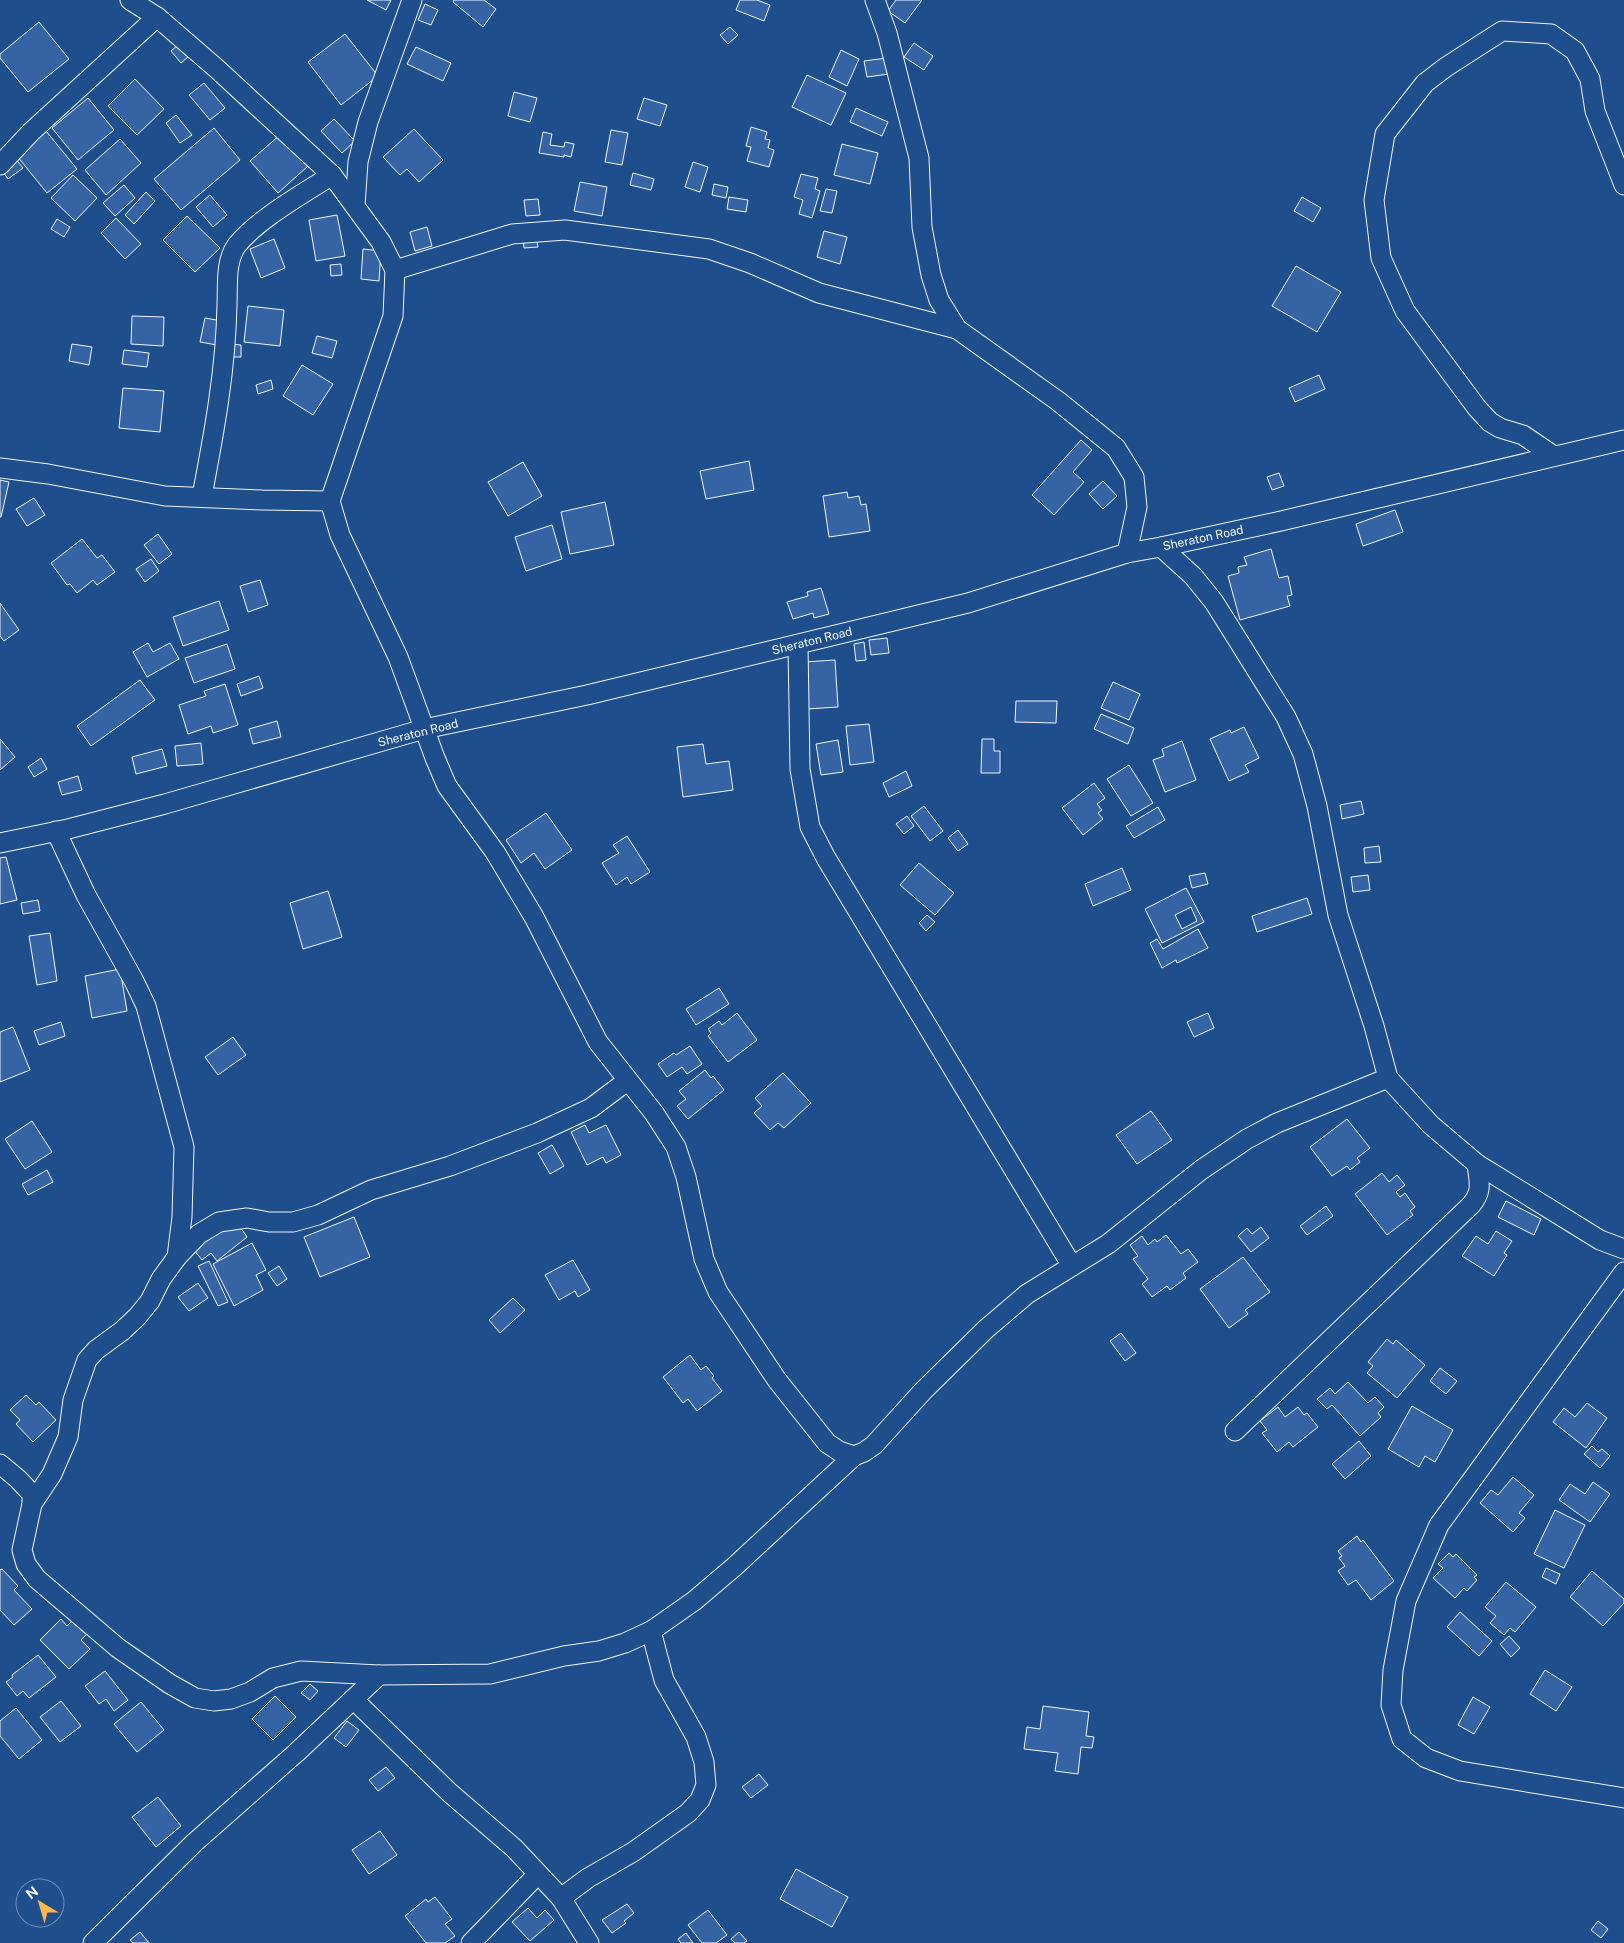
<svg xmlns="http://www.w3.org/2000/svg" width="1624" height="1943" font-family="'Public Sans',sans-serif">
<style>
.building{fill:#3563a3;stroke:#f2f6ff;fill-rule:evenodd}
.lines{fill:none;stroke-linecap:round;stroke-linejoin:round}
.minor-casing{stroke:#f2f6ff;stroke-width:21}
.minor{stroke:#1f4e8c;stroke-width:19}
.labels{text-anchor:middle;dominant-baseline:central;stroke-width:4;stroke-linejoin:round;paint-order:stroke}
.street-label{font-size:12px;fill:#f2f6ff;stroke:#1f4e8c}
</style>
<rect width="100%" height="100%" fill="#1f4e8c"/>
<!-- building -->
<g class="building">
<polygon points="367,0 391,0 386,10"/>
<polygon points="454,0 484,0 496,9 483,27 453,2"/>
<polygon points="740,0 757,0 770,5 764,21 736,10"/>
<polygon points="896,0 922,0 905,23 888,11"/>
<polygon points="425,4 438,10 431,25 418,20"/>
<polygon points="39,22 69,59 28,92 0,58 0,54"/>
<polygon points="730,27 738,35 728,44 720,35"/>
<polygon points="345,34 378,76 341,105 308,62"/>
<polygon points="914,43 933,56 924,70 904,57"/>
<polygon points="179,44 189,56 181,63 171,51"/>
<polygon points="416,47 451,63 443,81 407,64"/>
<polygon points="841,50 859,59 847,86 829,77"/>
<polygon points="887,58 889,74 867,77 864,61"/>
<polygon points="807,75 846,93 831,125 792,107"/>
<polygon points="135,79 164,109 137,135 108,106"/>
<polygon points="204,83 225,108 210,120 189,95"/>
<polygon points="514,92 537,98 530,122 508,116"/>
<polygon points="88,98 114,130 78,160 52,128"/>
<polygon points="644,98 667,105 660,126 637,119"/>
<polygon points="856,108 888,122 882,136 850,122"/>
<polygon points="176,115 192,135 180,143 166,123"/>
<polygon points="334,119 355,141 342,153 321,131"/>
<polygon points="751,127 767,132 765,139 770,140 768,148 774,150 769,167 747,161 751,147 746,146"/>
<polygon points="214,128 240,160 181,210 154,179"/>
<polygon points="414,129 443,160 419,182 407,169 400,175 383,157"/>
<polygon points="611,130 628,133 622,165 605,162"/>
<polygon points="46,131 77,169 47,193 17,156"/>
<polygon points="543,132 552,134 550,145 564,147 565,142 574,144 571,157 564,155 564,157 539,153"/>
<polygon points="280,135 308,166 278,193 250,161"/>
<polygon points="120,139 141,163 106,195 85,170"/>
<polygon points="842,144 878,153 870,184 834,175"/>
<polygon points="14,157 23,168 8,179 0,168"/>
<polygon points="693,162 708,167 700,192 685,187"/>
<polygon points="633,173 654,179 651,190 630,185"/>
<polygon points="801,174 818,178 815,189 820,191 812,218 799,214 803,200 794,197"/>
<polygon points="73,175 97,198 75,221 51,198"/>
<polygon points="580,182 607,187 602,216 574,211"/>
<polygon points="714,184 728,187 726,198 712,195"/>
<polygon points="124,185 135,198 115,216 103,203"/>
<polygon points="826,189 837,191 832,213 820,211"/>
<polygon points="146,192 155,201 134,224 125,215"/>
<polygon points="210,195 227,215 213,227 196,207"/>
<polygon points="729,197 748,200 746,212 727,209"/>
<polygon points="1302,197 1321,208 1313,222 1294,211"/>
<polygon points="538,199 540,215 526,216 524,200"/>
<polygon points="337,215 345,256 316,261 309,220"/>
<polygon points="187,216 220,248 195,272 163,240"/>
<polygon points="116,218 141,244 125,259 101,233"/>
<polygon points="57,219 70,227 64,237 51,229"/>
<polygon points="427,227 432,246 415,251 410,232"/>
<polygon points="824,231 847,237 840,264 817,257"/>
<polygon points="536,234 538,247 524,248 523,236"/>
<polygon points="274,239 285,268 261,278 250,249"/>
<polygon points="363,249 381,251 379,281 361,279"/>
<polygon points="341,264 342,275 331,276 330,265"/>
<polygon points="1296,266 1341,292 1317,332 1272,306"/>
<polygon points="248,306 284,310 280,346 244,342"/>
<polygon points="132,316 164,317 163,346 131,344"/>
<polygon points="205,318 222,321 217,345 200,342"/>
<polygon points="317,336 337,341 332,358 312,353"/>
<polygon points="72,344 92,347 89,365 69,361"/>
<polygon points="230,344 241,345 241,357 229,357"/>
<polygon points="124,350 149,353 147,367 122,364"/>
<polygon points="302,365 333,384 313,415 283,396"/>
<polygon points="1319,375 1325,389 1295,402 1289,388"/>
<polygon points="271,380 273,389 258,394 256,385"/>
<polygon points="123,388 164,391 160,432 119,428"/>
<polygon points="1081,440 1092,450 1073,472 1084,482 1054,515 1032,495"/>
<polygon points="749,461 754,490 706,499 700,471"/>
<polygon points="523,462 542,496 508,516 488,482"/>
<polygon points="1279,473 1284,486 1272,490 1267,477"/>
<polygon points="0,480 9,482 1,517 0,517"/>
<polygon points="1103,481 1117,496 1103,509 1089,494"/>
<polygon points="847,492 848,498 859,496 861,505 866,504 870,531 829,537 823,496"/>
<polygon points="34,498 45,515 27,526 16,509"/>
<polygon points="605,502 614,545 570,554 561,512"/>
<polygon points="1395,510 1403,532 1363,546 1356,524"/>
<polygon points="552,525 562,559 526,571 515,537"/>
<polygon points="158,534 172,554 159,564 144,545"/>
<polygon points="82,539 97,558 102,555 115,572 97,585 93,580 77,593 70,584 67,585 51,563"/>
<polygon points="1271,549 1279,578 1288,576 1292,595 1287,596 1290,606 1240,620 1228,576 1239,573 1238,567 1247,565 1244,557"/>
<polygon points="151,559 159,571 145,582 136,569"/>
<polygon points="260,580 268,605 248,612 240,586"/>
<polygon points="821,588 829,614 814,618 813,613 793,619 787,602 808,596 807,592"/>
<polygon points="219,601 229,630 183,646 173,617"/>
<polygon points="0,603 19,630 4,641 0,636"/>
<polygon points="887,638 889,653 871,655 869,640"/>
<polygon points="864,642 866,660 856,661 854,644"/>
<polygon points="148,643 153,652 170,643 179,659 147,677 133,652"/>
<polygon points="227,644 235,669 194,683 185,658"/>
<polygon points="835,660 838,707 807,709 804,662"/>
<polygon points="259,676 263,688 241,696 237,684"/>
<polygon points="140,680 155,700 91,746 77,726"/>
<polygon points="1113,682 1140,694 1129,720 1101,708"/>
<polygon points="225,684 238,725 213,733 211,726 188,734 179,705 206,696 204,691"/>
<polygon points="1016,701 1057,701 1056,723 1015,722"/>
<polygon points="1101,714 1134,728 1128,744 1094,729"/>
<polygon points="277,721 281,737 253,744 249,729"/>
<polygon points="869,724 874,762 850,765 846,726"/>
<polygon points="1244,727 1259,758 1245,765 1249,772 1229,781 1210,739 1230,730 1231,733"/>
<polygon points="0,739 15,757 0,770"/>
<polygon points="982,739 994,739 994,751 1000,751 1000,773 981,773"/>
<polygon points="838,740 843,772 821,775 816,744"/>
<polygon points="1182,741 1196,780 1165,792 1153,760 1164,756 1162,749"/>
<polygon points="201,743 203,764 177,766 175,746"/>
<polygon points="703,744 706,764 729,761 733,790 683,797 677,747"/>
<polygon points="162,749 167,766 136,774 132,757"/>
<polygon points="41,758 47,769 34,777 28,767"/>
<polygon points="1129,765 1153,803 1131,816 1107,779"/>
<polygon points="906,771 912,786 889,797 883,783"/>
<polygon points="78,776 82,790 62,795 58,782"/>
<polygon points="1094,783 1105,798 1097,804 1102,810 1098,813 1103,819 1083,835 1062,808"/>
<polygon points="1361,801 1364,814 1342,819 1340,805"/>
<polygon points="924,806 943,831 930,841 911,816"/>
<polygon points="1158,807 1165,820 1134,838 1126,826"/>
<polygon points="546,813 572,850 545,869 534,853 521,863 506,840"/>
<polygon points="907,816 914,826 904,834 896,824"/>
<polygon points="958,830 968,844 958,851 948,838"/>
<polygon points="627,836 650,872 631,884 627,877 616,885 602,863 619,853 613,845"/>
<polygon points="1379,846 1381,862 1365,863 1364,848"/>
<polygon points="6,857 17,900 0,904 0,858"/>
<polygon points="919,863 954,893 935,915 900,885"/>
<polygon points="1122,868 1131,890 1093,906 1085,884"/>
<polygon points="1205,873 1208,884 1192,888 1189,876"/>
<polygon points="1368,875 1370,890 1353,892 1351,877"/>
<path d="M1186 888 1204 922 1162 943 1145 909ZM1191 907 1197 921 1182 929 1175 915Z"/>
<polygon points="328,891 342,937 303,949 290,903"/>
<polygon points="1307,898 1312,914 1257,932 1252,916"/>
<polygon points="38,900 40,911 23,914 21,903"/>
<polygon points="927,915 935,922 926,931 919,923"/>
<polygon points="1198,929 1208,948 1177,963 1176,960 1162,968 1150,943 1157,939 1163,949"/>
<polygon points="50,933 57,981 37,985 29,936"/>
<polygon points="120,969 127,1011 92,1018 85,976"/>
<polygon points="719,988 729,1004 696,1025 686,1009"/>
<polygon points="737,1013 757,1040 728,1062 708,1036 711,1033 708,1029 719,1021 722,1025"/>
<polygon points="1208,1013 1214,1028 1194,1037 1187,1022"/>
<polygon points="61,1022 65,1036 39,1045 34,1031"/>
<polygon points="13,1027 30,1070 0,1082 0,1032"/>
<polygon points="233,1037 246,1055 218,1075 205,1057"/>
<polygon points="690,1046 702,1064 687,1074 682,1067 667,1077 658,1064 674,1053 676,1055"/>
<polygon points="705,1070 711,1078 713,1076 724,1090 688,1119 677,1106 686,1099 679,1091"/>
<polygon points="783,1073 811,1103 784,1128 778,1123 770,1130 754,1113 762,1106 755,1098"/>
<polygon points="1151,1111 1172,1140 1137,1164 1116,1135"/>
<polygon points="1347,1119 1370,1148 1357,1158 1360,1162 1350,1170 1347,1166 1332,1176 1310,1147"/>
<polygon points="32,1121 52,1152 25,1169 5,1139"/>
<polygon points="585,1125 589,1133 606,1125 621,1155 606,1163 603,1157 587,1165 571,1132"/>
<polygon points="552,1145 564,1166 550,1174 538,1153"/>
<polygon points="47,1170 53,1182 28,1195 22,1184"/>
<polygon points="1382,1173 1389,1182 1397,1175 1405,1185 1396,1192 1400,1197 1405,1193 1415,1207 1410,1211 1413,1215 1387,1235 1355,1194"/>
<polygon points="1506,1201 1541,1219 1534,1235 1498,1217"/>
<polygon points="1326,1206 1333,1216 1307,1235 1300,1226"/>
<polygon points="354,1217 370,1257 320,1277 304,1237"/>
<polygon points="234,1218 247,1237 217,1261 211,1253 202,1260 194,1250"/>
<polygon points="1261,1227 1269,1238 1251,1252 1238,1236 1247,1228 1252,1234"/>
<polygon points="1496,1231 1512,1241 1504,1253 1507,1255 1494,1276 1462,1256 1476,1236 1488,1244"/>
<polygon points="1166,1235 1181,1254 1188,1249 1198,1262 1183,1273 1186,1278 1170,1290 1167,1286 1152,1297 1142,1284 1148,1279 1133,1259 1138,1256 1130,1245 1142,1236 1148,1245 1155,1239 1157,1242"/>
<polygon points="252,1243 266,1270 256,1275 263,1290 234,1306 213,1264"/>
<polygon points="1243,1257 1270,1292 1245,1310 1248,1314 1229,1328 1200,1289"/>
<polygon points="573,1260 590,1290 578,1297 575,1291 559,1300 545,1275"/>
<polygon points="209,1261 228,1302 218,1306 198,1266"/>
<polygon points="279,1266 287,1279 277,1286 268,1273"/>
<polygon points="198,1283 208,1298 189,1311 178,1297"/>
<polygon points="513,1298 525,1310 500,1333 489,1320"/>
<polygon points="1121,1333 1136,1353 1125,1361 1110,1341"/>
<polygon points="1387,1339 1393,1344 1396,1340 1425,1365 1397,1398 1367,1373 1373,1366 1368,1362"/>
<polygon points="690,1355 701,1370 706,1366 714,1376 712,1378 722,1391 697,1411 688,1399 683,1403 663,1377"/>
<polygon points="1440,1368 1457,1381 1446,1394 1430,1381"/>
<polygon points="1348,1382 1368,1403 1375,1397 1384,1407 1378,1413 1381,1417 1360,1436 1332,1405 1327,1409 1317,1399 1330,1388 1335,1394"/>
<polygon points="26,1395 36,1405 39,1402 56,1420 33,1442 16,1424 20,1420 10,1410"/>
<polygon points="1587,1403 1607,1418 1586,1448 1553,1422 1564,1408 1575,1417"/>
<polygon points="1412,1406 1453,1430 1435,1462 1425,1456 1419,1467 1388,1449"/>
<polygon points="1278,1407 1285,1417 1298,1407 1304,1415 1307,1413 1318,1427 1293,1447 1289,1442 1277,1452 1262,1433 1267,1430 1260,1421"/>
<polygon points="1359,1441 1371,1456 1345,1479 1332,1464"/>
<polygon points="1592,1446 1598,1452 1602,1449 1610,1456 1600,1468 1584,1454"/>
<polygon points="1513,1477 1534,1495 1519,1513 1525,1518 1513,1532 1480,1503 1491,1490 1498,1495"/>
<polygon points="1593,1482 1610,1494 1590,1522 1559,1500 1570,1484 1585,1494"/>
<polygon points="1555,1510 1585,1525 1564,1568 1534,1554"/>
<polygon points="1357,1536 1361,1542 1363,1540 1394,1581 1371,1600 1356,1580 1348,1585 1338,1571 1345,1566 1339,1558 1342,1556 1338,1551"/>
<polygon points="1449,1553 1453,1557 1456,1554 1477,1575 1474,1577 1477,1580 1467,1591 1464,1588 1455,1598 1433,1578 1443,1568 1438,1564"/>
<polygon points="1546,1568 1560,1574 1556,1584 1542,1577"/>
<polygon points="2,1569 18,1586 14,1590 32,1609 14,1625 0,1610 0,1570"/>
<polygon points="1592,1571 1624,1599 1624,1603 1603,1626 1570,1597"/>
<polygon points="1506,1582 1536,1607 1515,1632 1510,1628 1504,1635 1490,1623 1496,1616 1485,1607"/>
<polygon points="1460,1612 1492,1641 1479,1656 1447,1627"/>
<polygon points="75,1618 89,1632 81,1640 90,1649 69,1669 40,1640 61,1619 67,1626"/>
<polygon points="1509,1636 1520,1648 1511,1657 1500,1644"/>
<polygon points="38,1655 56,1677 29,1698 23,1691 17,1696 6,1682 13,1677 12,1675"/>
<polygon points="1545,1670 1572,1687 1556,1711 1530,1694"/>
<polygon points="105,1671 128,1700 114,1711 106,1699 99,1704 85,1686"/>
<polygon points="310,1684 318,1691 310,1700 301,1693"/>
<polygon points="275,1696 296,1717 273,1740 252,1719"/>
<polygon points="1473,1697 1490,1707 1474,1734 1458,1725"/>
<polygon points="61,1701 81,1726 60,1742 40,1717"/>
<polygon points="141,1702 164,1730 137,1752 114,1724"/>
<polygon points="1043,1706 1089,1712 1086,1736 1094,1737 1092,1748 1081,1747 1078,1774 1055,1771 1058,1753 1024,1749 1027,1727 1040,1729"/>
<polygon points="16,1708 42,1740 19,1759 0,1736 0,1721"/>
<polygon points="347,1721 359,1730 346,1747 334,1738"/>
<polygon points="386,1767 395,1778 378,1791 369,1780"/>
<polygon points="759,1774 768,1785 751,1798 742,1787"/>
<polygon points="158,1797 181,1826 156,1847 132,1817"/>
<polygon points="380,1831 397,1855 369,1874 352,1850"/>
<polygon points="796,1869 848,1897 832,1927 780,1899"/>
<polygon points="435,1897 452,1919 445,1924 455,1936 445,1943 426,1943 405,1916 426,1899 428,1902"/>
<polygon points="627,1904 634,1913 624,1921 626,1923 612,1933 602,1920"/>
<polygon points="528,1908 537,1918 545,1910 554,1920 530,1941 512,1922"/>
<polygon points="708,1910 727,1935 716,1943 702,1943 688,1925"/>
<polygon points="1598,1921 1608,1929 1601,1938 1591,1930"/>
<polygon points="140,1932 149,1943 133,1943 130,1940"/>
<polygon points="739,1932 747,1941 744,1943 735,1943 731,1939"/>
<polygon points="686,1933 693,1943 681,1943 678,1939"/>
</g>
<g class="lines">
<defs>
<g id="minor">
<polyline points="130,0 157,17 216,68 332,175 381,242 395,270 393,316 330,501 340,535 398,657 435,758 447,786 495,852 534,917 598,1042 654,1113 676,1147 686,1177 704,1259 718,1292 777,1380 827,1443 839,1451 854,1456 864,1452 874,1445 923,1391 986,1329 1027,1294 1108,1244 1201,1170 1247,1139 1277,1123 1388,1078"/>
<polyline points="875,0 887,33 919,158 922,227 931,275 939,300 957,329 1058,401 1116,448 1134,477 1137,507 1127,553"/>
<polyline points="0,165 31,132 157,17"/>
<polyline points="355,206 358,162 368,122 412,0"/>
<polyline points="395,270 512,234 565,230 709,249 750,263 819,293 957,329"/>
<polyline points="1554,456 1523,435 1500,428 1490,422 1477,408 1405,311 1381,258 1374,200 1385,134 1425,83 1446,67 1502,31 1551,34 1575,51 1590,79 1595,111 1624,185"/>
<polyline points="0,468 48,474 165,496 262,500 330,501"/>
<path d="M202 496C214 433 226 369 227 304 228 285 225 261 237 245 259 218 303 194 332 175"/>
<polyline points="1161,547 1193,576 1214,602 1286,717 1303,754 1317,806 1338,915 1374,1026 1388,1078 1431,1125 1477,1164 1600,1240 1624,1249"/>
<polyline points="798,645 800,769 810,827 826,858 1072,1266"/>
<polyline points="56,831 86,895 134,981 146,1006 184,1147 182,1217 177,1257"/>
<polyline points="0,843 68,829 165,804 424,729 587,695 968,603 1127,553 1161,547 1281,521 1624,440"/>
<polyline points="1624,1272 1439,1525 1406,1601 1393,1670 1391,1705 1402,1739 1426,1758 1460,1771 1624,1798"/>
<path d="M1235 1431 1471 1205C1483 1191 1479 1182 1477 1164"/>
<polyline points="0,1464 18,1479 32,1494 32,1504 22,1550 26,1564 37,1579 118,1648 170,1684 195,1698 214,1701 231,1699 250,1692 273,1678 301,1671 379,1675 490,1674 564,1656 599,1651 625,1643 651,1631 694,1601 734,1567 854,1456"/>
<polyline points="32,1504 52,1474 68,1437 73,1400 87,1360 96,1350 122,1331 137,1317 150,1301 161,1279 177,1257 199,1234 219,1222 247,1218 269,1222 293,1222 318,1215 371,1190 450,1166 537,1133 591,1108 627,1081"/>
<polyline points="353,1699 450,1793 514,1848 561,1898 589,1943"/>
<polyline points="561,1898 588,1878 633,1852 688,1813 700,1800 706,1785 704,1762 696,1737 664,1680 651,1631"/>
<polyline points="93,1943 194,1843 296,1753 379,1675"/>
<polyline points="471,1943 538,1874"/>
</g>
</defs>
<!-- minor casing -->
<use href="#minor" class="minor-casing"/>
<!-- minor -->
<use href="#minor" class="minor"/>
</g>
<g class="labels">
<!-- street labels -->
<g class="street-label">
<text transform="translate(1203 538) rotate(-12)">Sheraton Road</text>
<text transform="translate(812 641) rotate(-14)">Sheraton Road</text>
<text transform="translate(418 733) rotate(-14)">Sheraton Road</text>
</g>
</g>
<!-- north arrow -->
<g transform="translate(40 1903) rotate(322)"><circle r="24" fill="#1f4e8c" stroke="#7391ba"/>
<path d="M0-4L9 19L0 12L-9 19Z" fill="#ffb74d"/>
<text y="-8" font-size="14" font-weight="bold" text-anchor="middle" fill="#f2f6ff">N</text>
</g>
</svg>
